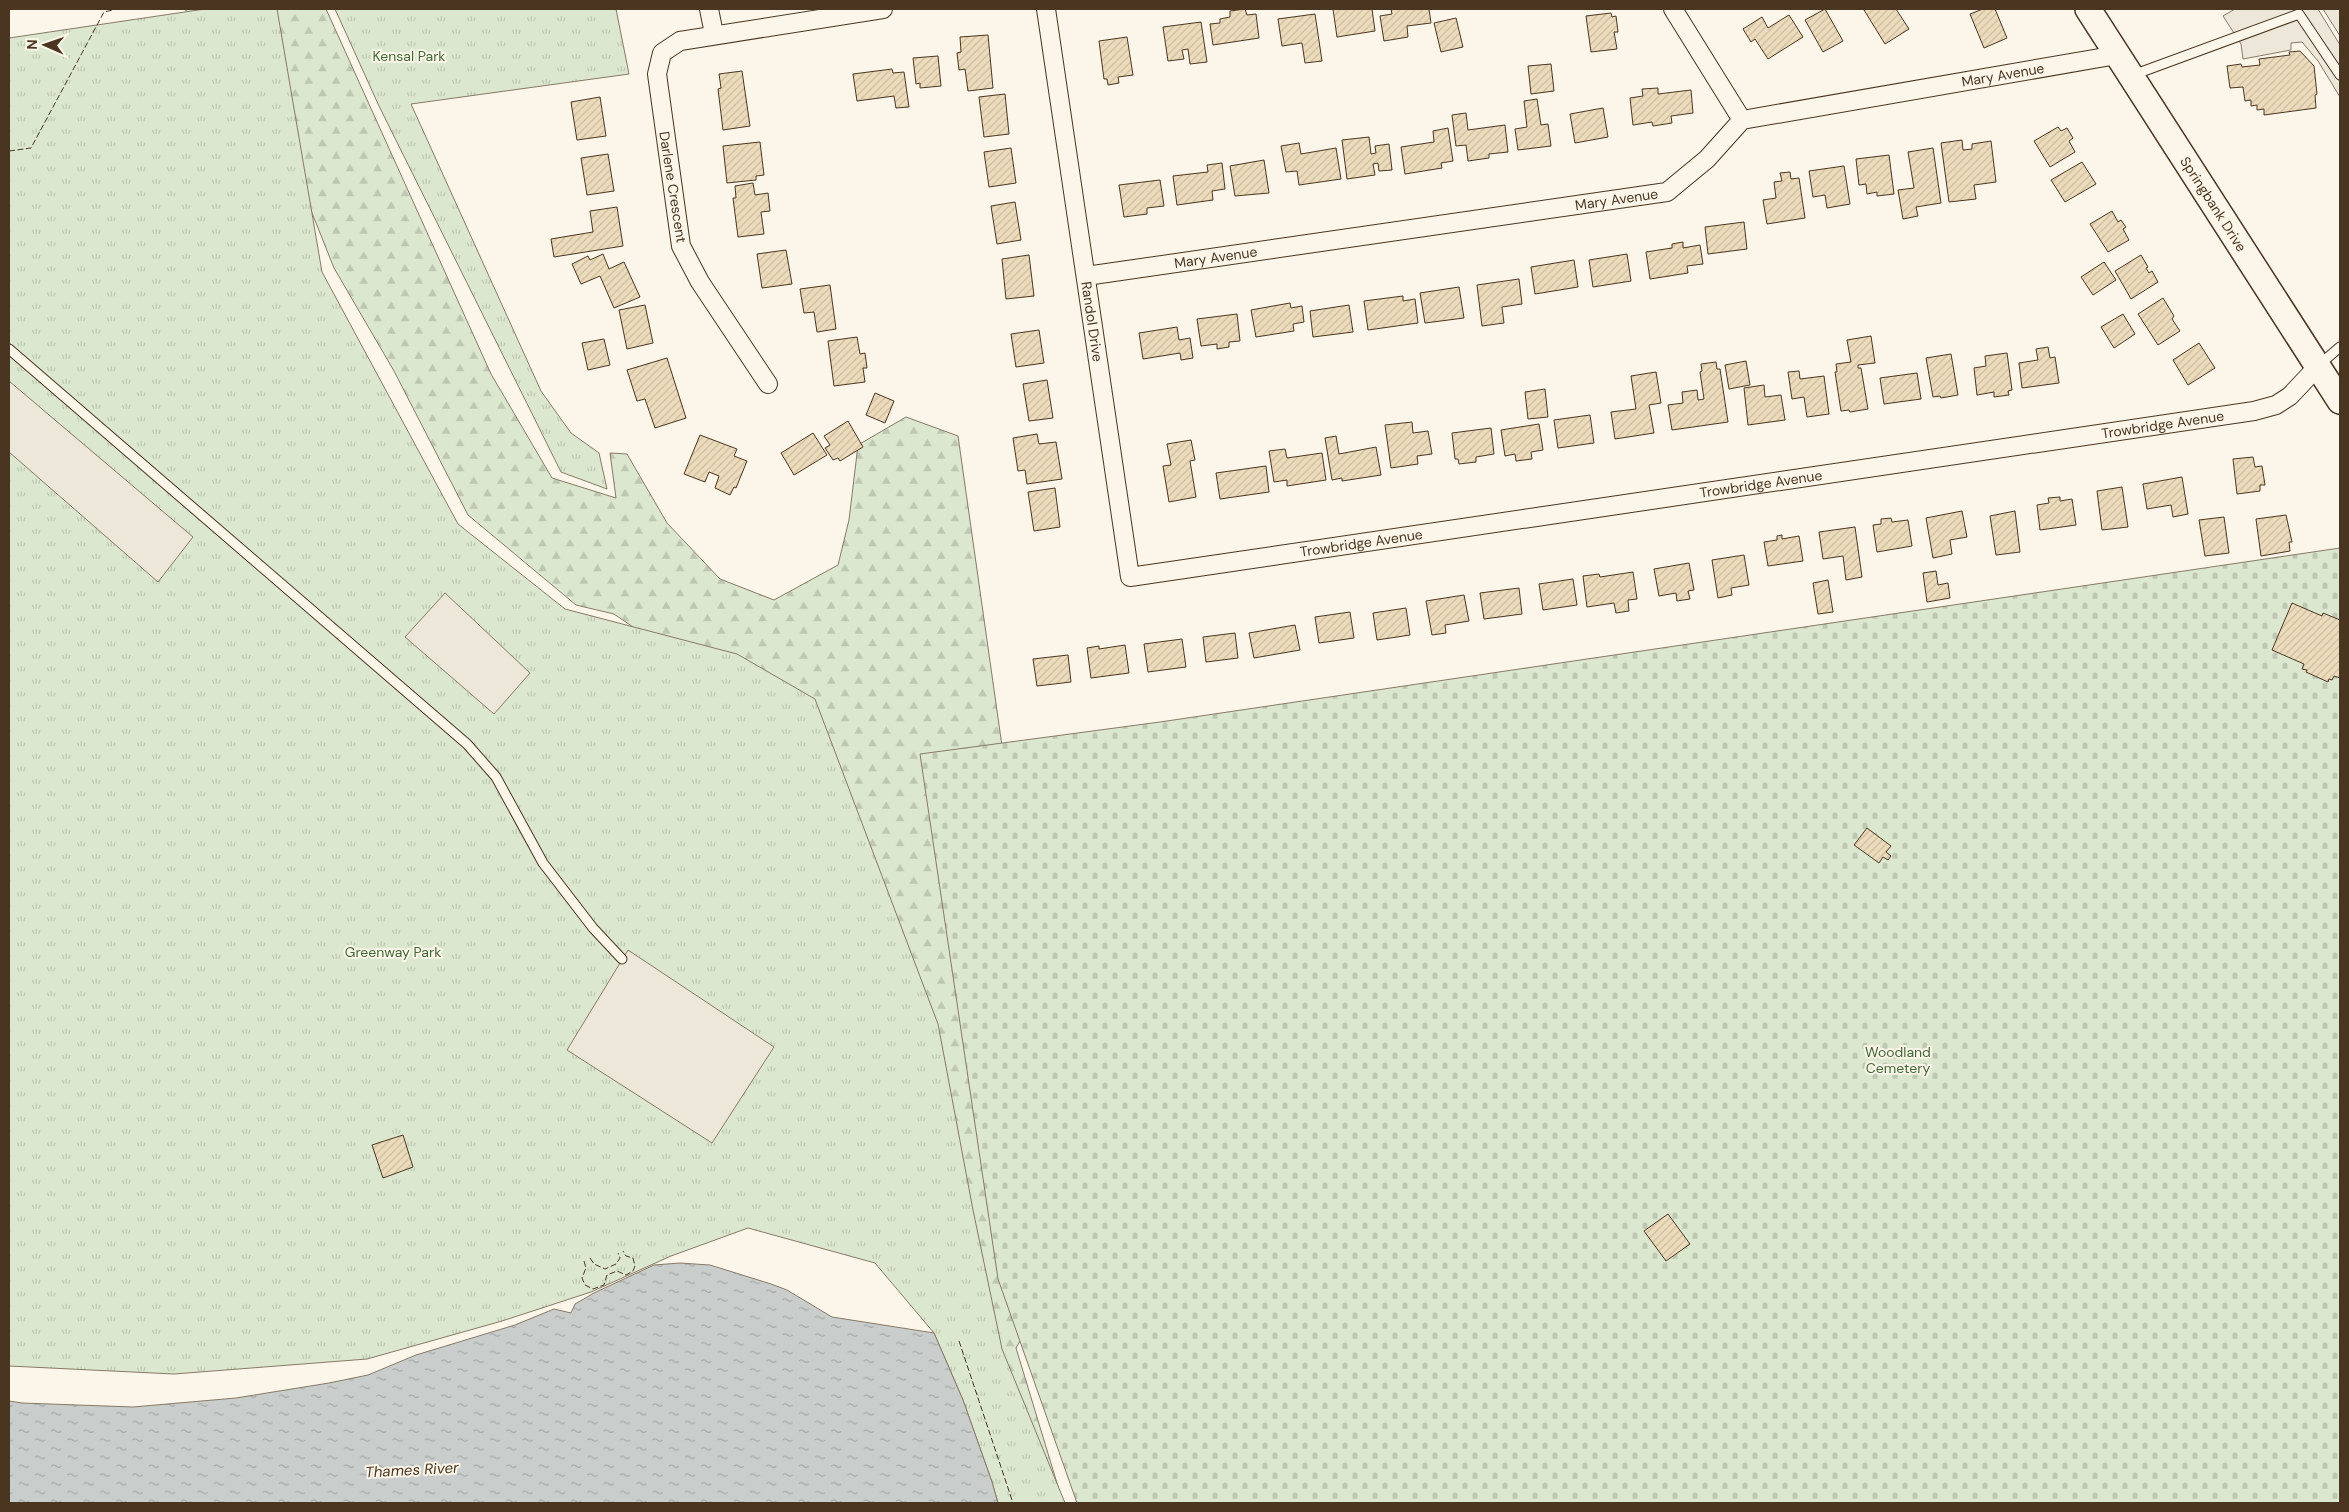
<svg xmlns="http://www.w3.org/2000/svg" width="2349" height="1512" font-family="'DM Sans',sans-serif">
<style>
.forest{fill:url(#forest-firs);stroke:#887966}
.cemetery{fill:url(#cemetery-stones);stroke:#887966}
.park{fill:url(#park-tufts);stroke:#887966}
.parking{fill:#ede7d9;stroke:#887966}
.water{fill:url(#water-ripples);stroke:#887966}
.building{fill:url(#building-hatch);stroke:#4a3520}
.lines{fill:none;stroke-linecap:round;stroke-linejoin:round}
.lane-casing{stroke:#4a3520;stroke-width:11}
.street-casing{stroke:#4a3520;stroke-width:20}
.secondary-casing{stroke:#4a3520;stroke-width:28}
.lane{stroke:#fbf6e9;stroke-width:9}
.street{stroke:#fbf6e9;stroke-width:18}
.secondary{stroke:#fbf6e9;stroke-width:25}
.fence{stroke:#4a3520;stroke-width:1;stroke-dasharray:6 2.5;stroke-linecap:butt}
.labels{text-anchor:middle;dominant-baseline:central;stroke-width:4;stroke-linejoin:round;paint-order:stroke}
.park-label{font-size:14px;fill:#436837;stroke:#fbf6e9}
.street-label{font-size:14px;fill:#4a3520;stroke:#fbf6e9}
.water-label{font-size:15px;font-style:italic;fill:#4a3520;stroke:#fbf6e9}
</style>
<defs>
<pattern id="forest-firs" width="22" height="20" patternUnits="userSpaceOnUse" patternTransform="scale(1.25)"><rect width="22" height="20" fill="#dce7d0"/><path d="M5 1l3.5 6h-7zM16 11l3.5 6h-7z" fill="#bec7b2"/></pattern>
<pattern id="cemetery-stones" width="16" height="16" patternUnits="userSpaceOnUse" patternTransform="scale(1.25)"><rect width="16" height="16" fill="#dce7d0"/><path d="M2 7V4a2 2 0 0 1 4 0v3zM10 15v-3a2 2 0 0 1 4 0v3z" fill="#bec7b2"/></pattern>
<pattern id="park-tufts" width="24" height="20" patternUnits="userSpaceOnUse" patternTransform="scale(1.25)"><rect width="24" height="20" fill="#dce7d0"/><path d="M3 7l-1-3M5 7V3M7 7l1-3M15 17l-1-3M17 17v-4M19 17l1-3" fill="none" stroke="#bec7b2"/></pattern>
<pattern id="water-ripples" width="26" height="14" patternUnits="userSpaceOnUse" patternTransform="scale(1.25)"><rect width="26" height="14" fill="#c9cecd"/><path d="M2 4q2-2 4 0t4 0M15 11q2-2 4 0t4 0" fill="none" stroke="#a5a8a6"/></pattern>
<pattern id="building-hatch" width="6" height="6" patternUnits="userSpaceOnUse" patternTransform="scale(1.25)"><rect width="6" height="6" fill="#ecdcbc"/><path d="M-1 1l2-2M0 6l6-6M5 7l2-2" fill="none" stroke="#ccbda1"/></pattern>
</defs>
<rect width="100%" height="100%" fill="#fbf6e9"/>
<!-- forest -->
<polygon class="forest" points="184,9 326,9 491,374 552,478 616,498 610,453 627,454 667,523 720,579 774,600 838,565 849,520 858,445 906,417 958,436 1004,760 1120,1164 1016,1348 1063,1503 706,677 614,614 576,605 468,515 394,371 334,268 249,55"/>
<!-- cemetery -->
<polygon class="cemetery" points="2340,548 2340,1503 1077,1503 998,1279 920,754 1160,722"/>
<!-- park -->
<g class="park">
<polygon points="205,9 277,9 322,272 458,524 565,609 737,654 815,699 938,1024 973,1210 1002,1349 1065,1503 998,1503 992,1482 963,1400 934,1333 875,1263 748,1228 671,1256 591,1292 502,1321 367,1359 174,1374 9,1366 9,38"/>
<polygon points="335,9 616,9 629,74 411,104 541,391 571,433 599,453 607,489 561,472 379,106"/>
</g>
<!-- parking -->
<g class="parking">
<polygon points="2235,9 2318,9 2340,45 2340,97 2318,61 2302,42 2291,43 2291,50 2243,59 2241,44 2223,16"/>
<polygon points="2323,9 2340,9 2340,36"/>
<polygon points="9,381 193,537 158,582 9,452"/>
<polygon points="445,593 530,673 494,714 405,637"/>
<polygon points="628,950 774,1047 712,1143 567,1050"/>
</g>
<!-- water -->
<polygon class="water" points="680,1263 710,1265 771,1284 787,1290 832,1317 934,1333 963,1400 992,1482 998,1503 9,1503 9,1401 22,1403 133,1407 236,1398 329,1383 368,1375 416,1355 515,1325 554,1309 571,1313 575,1304 594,1293 654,1265"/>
<!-- building -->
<g class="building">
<polygon points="1245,9 1247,15 1256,14 1259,38 1213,45 1210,24 1220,23 1220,19 1230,17 1230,11"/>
<polygon points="1333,9 1372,9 1375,31 1337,37"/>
<polygon points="1391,9 1429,9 1431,23 1407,26 1408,37 1384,41 1380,16 1392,14"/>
<polygon points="1825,9 1843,41 1823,52 1805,20"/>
<polygon points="1866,9 1896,9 1909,29 1885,44 1864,10"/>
<polygon points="1983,9 1995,9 2007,38 1984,48 1970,14"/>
<polygon points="1611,13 1612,17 1616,16 1618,32 1614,32 1617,49 1591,52 1586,16"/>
<polygon points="1315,14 1322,61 1305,63 1302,43 1282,46 1278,19"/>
<polygon points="1789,15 1803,37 1768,59 1755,39 1751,42 1743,29 1762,17 1768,28"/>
<polygon points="1456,18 1463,47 1441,52 1434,23"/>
<polygon points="1201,22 1207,62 1190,64 1188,49 1182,50 1184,59 1168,61 1163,27"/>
<polygon points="988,35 993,88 968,91 965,69 959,70 957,53 961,52 960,37"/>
<polygon points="1127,37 1133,75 1118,77 1119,83 1108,85 1107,79 1104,79 1099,41"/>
<polygon points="2300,51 2314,66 2317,94 2315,95 2316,108 2264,115 2264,109 2257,110 2257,105 2251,106 2251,100 2245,101 2243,87 2230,88 2227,66 2241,64 2242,67 2260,65 2259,59 2290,55 2289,52"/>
<polygon points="938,56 941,86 920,88 920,83 916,84 913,58"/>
<polygon points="1551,64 1554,91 1531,94 1528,66"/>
<polygon points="892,69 893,73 904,72 909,107 896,108 894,96 857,101 853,74"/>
<polygon points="742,71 750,126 723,130 718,89 721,88 719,74"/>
<polygon points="1658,88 1658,94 1691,90 1693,113 1671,116 1672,123 1653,126 1652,122 1633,125 1630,98 1643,96 1642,89"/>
<polygon points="1005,94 1009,134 984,137 979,97"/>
<polygon points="600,97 606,136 577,140 571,102"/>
<polygon points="1537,99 1541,125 1548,124 1551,146 1518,150 1515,129 1527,127 1524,101"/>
<polygon points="1603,108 1608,137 1575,143 1570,114"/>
<polygon points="1466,113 1468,130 1505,125 1508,152 1489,154 1489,158 1468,161 1466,145 1456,146 1452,115"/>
<polygon points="2058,127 2061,131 2067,128 2073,138 2069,141 2075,152 2050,167 2034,141"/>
<polygon points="1448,128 1453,161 1441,163 1442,168 1405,174 1401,147 1434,142 1433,131"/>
<polygon points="1369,137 1371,154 1376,153 1375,146 1389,144 1392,170 1379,171 1378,163 1373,164 1375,175 1347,179 1342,140"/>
<polygon points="1962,140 1963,150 1972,149 1972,144 1991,141 1996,182 1974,185 1976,199 1949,202 1941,143"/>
<polygon points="760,142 764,175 756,176 756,180 727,183 723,146"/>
<polygon points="1299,143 1301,154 1336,148 1341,179 1299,185 1297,171 1286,172 1281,146"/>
<polygon points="1011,148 1016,183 989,187 984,152"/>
<polygon points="1933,148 1941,203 1916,207 1918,216 1903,219 1898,190 1914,188 1908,152"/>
<polygon points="608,154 614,191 587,195 581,158"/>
<polygon points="1889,155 1894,194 1877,196 1877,192 1867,194 1866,184 1859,185 1856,159"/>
<polygon points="1264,160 1269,193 1235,196 1230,166"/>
<polygon points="2082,162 2096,184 2065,202 2051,180"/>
<polygon points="1222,163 1225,189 1212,191 1213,200 1177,205 1173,176 1208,172 1207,165"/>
<polygon points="1844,166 1850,204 1827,208 1825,195 1813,197 1809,171"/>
<polygon points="1790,172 1791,179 1799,178 1805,218 1767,224 1763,200 1776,198 1774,182 1782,181 1780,173"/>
<polygon points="1160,180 1164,206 1147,208 1147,214 1124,217 1119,185"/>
<polygon points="753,183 755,195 768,193 770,211 761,212 764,234 738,237 733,198 736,198 735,186"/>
<polygon points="1015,202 1021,240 997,244 991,206"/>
<polygon points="617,207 623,246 554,257 551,239 593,232 590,211"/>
<polygon points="2112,211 2118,222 2121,220 2126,227 2123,229 2129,240 2108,252 2090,224"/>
<polygon points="1744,222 1747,249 1708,254 1705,227"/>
<polygon points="1683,242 1683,248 1700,245 1703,264 1687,266 1688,273 1650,279 1646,252 1672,248 1672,244"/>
<polygon points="786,250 792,284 762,288 757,254"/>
<polygon points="603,254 609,269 624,262 640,297 614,308 600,276 581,284 572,264 588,256 590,260"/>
<polygon points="1627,254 1631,281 1593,287 1589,260"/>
<polygon points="1029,255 1034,296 1006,299 1002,259"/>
<polygon points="2141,255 2148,267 2146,268 2149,273 2152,271 2158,282 2131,299 2115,271"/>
<polygon points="1574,260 1578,287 1535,294 1531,267"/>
<polygon points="2104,262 2116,280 2093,295 2081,277"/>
<polygon points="1519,279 1522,304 1502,307 1504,323 1482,326 1477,285"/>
<polygon points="830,285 836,329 817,332 814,312 804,313 800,289"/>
<polygon points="1459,287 1464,318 1425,323 1420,293"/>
<polygon points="1403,296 1403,301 1415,299 1418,323 1368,330 1364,301"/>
<polygon points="2163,298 2174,316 2172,319 2180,331 2158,345 2138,314"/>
<polygon points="1290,303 1291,308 1302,306 1304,322 1293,324 1294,331 1256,337 1251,310"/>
<polygon points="645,305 653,343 627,349 619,310"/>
<polygon points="1349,305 1353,332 1313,337 1310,311"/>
<polygon points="1237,314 1240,341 1229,342 1229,347 1217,349 1217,344 1201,346 1197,319"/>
<polygon points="2123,314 2135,334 2114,348 2101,327"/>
<polygon points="1177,327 1179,340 1190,338 1193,358 1181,360 1180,353 1143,359 1139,333"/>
<polygon points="1039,330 1044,363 1016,367 1011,334"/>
<polygon points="1871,336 1875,363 1858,365 1858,368 1861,368 1868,409 1850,412 1849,410 1841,411 1835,372 1837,372 1836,364 1851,362 1847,340"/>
<polygon points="857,337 860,354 865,353 867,368 863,368 865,382 834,386 828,341"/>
<polygon points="604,339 610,365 588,370 582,343"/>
<polygon points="2199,343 2215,368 2188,385 2173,360"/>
<polygon points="2048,347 2050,358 2055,357 2059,383 2022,388 2019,363 2038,360 2036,349"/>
<polygon points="2007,353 2012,390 2008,391 2009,395 1994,397 1994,392 1977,395 1974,368 1986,366 1985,356"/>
<polygon points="1951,354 1958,395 1941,398 1940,396 1933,397 1926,358"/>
<polygon points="667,358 686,418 655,428 645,399 637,401 627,370"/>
<polygon points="1746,361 1750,385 1729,389 1725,365"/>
<polygon points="1716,362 1717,369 1720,369 1728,422 1672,430 1668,405 1683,403 1682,392 1697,390 1698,400 1704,399 1700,372 1702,371 1701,364"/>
<polygon points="1799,371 1800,379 1824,376 1829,414 1807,417 1804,397 1792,399 1788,372"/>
<polygon points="1656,372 1661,403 1649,405 1654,433 1615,439 1611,412 1636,409 1631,376"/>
<polygon points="1917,373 1921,399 1884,404 1880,378"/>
<polygon points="1047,380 1053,418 1029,421 1023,384"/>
<polygon points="1764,385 1765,397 1781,395 1785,420 1748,425 1744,388"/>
<polygon points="1545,389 1548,417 1528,419 1525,392"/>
<polygon points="875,393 894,401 885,423 866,415"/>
<polygon points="1590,415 1594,443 1558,448 1554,420"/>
<polygon points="848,421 863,447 840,461 838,458 833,460 825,448 830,445 824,436"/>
<polygon points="1412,422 1413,433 1428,431 1432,454 1417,456 1418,464 1391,468 1385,425"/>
<polygon points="1539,424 1543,450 1531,452 1532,459 1516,461 1515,454 1505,456 1501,430"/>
<polygon points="1491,428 1494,454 1476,457 1476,462 1459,464 1458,459 1455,459 1452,433"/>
<polygon points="813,433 827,455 794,475 781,453"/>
<polygon points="1037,434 1039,444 1056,442 1062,479 1027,484 1025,470 1018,471 1013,438"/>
<polygon points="700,435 737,449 734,456 747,461 736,488 734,487 730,495 715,488 719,476 709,472 705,482 684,474"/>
<polygon points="1336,436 1339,454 1376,447 1381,475 1342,481 1342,478 1332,480 1325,438"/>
<polygon points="1191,440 1195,460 1190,461 1196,497 1169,502 1163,466 1171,465 1167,444"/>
<polygon points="1285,449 1287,458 1322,453 1326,480 1287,486 1287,480 1274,482 1269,451"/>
<polygon points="2253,457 2255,467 2262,466 2265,485 2260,485 2260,491 2237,494 2233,459"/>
<polygon points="1266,466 1269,492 1220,499 1216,473"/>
<polygon points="2182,477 2188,514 2173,517 2171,505 2147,509 2143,484"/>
<polygon points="2122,487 2128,527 2102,530 2097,491"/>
<polygon points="1055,488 1060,527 1034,531 1028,492"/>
<polygon points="2060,497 2060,501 2072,499 2076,525 2040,530 2037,505 2049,503 2048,498"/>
<polygon points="1962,511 1967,537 1950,540 1952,554 1933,558 1926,518"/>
<polygon points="2015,511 2020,552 1996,555 1990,516"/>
<polygon points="2286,515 2292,542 2289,542 2290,551 2261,556 2256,519"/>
<polygon points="2224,517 2229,553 2205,556 2199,520"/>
<polygon points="1891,518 1892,522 1908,520 1912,546 1877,552 1873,525 1881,524 1881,519"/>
<polygon points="1855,527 1862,577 1846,580 1843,556 1823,559 1819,532"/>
<polygon points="1782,535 1782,539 1799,536 1803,561 1768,566 1764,542 1777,540 1777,536"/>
<polygon points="1744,555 1749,585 1731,588 1732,595 1718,598 1712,560"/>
<polygon points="1689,563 1694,590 1688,591 1690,599 1677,601 1676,593 1659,596 1654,569"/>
<polygon points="1936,571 1938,585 1948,583 1950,598 1927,602 1923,573"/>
<polygon points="1633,572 1637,599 1628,600 1629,611 1616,613 1614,603 1587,607 1583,576 1599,574 1600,577"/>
<polygon points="1573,579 1577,605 1543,610 1539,584"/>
<polygon points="1828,580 1833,612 1818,614 1813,583"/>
<polygon points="1519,588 1522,614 1484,619 1480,593"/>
<polygon points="1464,595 1469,621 1445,625 1446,633 1432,635 1426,601"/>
<polygon points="2292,603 2322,616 2323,613 2340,620 2340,678 2334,676 2332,680 2329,679 2328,682 2306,672 2307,670 2302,669 2304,664 2272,650"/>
<polygon points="1406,608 1410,635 1377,640 1373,613"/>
<polygon points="1350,612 1354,638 1319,643 1315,617"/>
<polygon points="1295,625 1300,650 1254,658 1249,633"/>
<polygon points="1235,633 1238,658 1206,662 1203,637"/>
<polygon points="1182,639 1186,667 1148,672 1144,644"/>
<polygon points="1125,645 1129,673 1091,678 1087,648 1099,646 1099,649"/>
<polygon points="1068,655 1071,682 1037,686 1033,659"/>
<polygon points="1867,828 1891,846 1886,852 1891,856 1888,860 1883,857 1879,863 1854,845"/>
<polygon points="403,1135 413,1167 383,1178 372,1145"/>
<polygon points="1668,1214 1690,1244 1666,1261 1644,1231"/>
</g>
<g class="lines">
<defs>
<g id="lane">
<polyline points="2133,75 2299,14 2340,75"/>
<polyline points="9,349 467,744 496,777 543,863 593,928 622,959"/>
<polyline points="2319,365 2340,347"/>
</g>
<g id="street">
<polyline points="709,9 714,34"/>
<path id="s1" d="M1046 9 1130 577 2254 411 2276 405 2290 396 2319 365"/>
<polyline points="1673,9 1742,120"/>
<path id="s2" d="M1086 276 1667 192 1707 159 1742 120 2117 55"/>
<polyline points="768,384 700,282 681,246 657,74 662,53 680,41 883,9"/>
</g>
<g id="secondary">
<path id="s3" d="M2088 9 2340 401"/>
</g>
</defs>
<!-- lane casing -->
<use href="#lane" class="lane-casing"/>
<!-- street casing -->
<use href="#street" class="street-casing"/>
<!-- secondary casing -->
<use href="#secondary" class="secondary-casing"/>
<!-- lane -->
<use href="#lane" class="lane"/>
<!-- street -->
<use href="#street" class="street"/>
<!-- secondary -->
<use href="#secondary" class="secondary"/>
<!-- fence -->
<g class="fence">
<polyline points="9,151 31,148 104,12 117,9"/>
<polyline points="590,1258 594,1264 605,1269 616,1264 620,1258 618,1253"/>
<polyline points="584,1261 586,1268 582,1278 585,1285 593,1289 604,1285 607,1275 617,1271 626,1275 633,1271 635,1266 633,1258 626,1256 623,1251"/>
<polyline points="959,1341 1013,1503"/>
</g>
</g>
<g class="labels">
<!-- park labels -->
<g class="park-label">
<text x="409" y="56">Kensal Park</text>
<text x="393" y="952">Greenway Park</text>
<text x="1898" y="1052">Woodland<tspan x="1898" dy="16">Cemetery</tspan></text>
</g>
<!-- street labels -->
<g class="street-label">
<text stroke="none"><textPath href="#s2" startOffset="956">Mary Avenue</textPath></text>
<text transform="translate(673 187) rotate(81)">Darlene Crescent</text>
<text stroke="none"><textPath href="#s2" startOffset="536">Mary Avenue</textPath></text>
<text stroke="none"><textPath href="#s3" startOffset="232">Springbank Drive</textPath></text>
<text stroke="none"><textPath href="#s2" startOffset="131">Mary Avenue</textPath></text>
<text stroke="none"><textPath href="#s1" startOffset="316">Randol Drive</textPath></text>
<text stroke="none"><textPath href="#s1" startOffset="1618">Trowbridge Avenue</textPath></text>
<text stroke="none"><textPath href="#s1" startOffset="1212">Trowbridge Avenue</textPath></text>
<text stroke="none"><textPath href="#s1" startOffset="808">Trowbridge Avenue</textPath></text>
</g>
<!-- water labels -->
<g class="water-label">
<text transform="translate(412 1470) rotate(-3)">Thames River</text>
</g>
</g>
<!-- border -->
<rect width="2349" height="1512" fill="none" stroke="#4a3520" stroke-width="20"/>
<!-- north arrow -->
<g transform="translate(45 45) rotate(272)" stroke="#fbf6e9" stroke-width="4" paint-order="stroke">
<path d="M0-4L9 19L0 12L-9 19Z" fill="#4a3520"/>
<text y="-8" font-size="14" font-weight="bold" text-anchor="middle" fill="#4a3520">N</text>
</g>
</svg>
